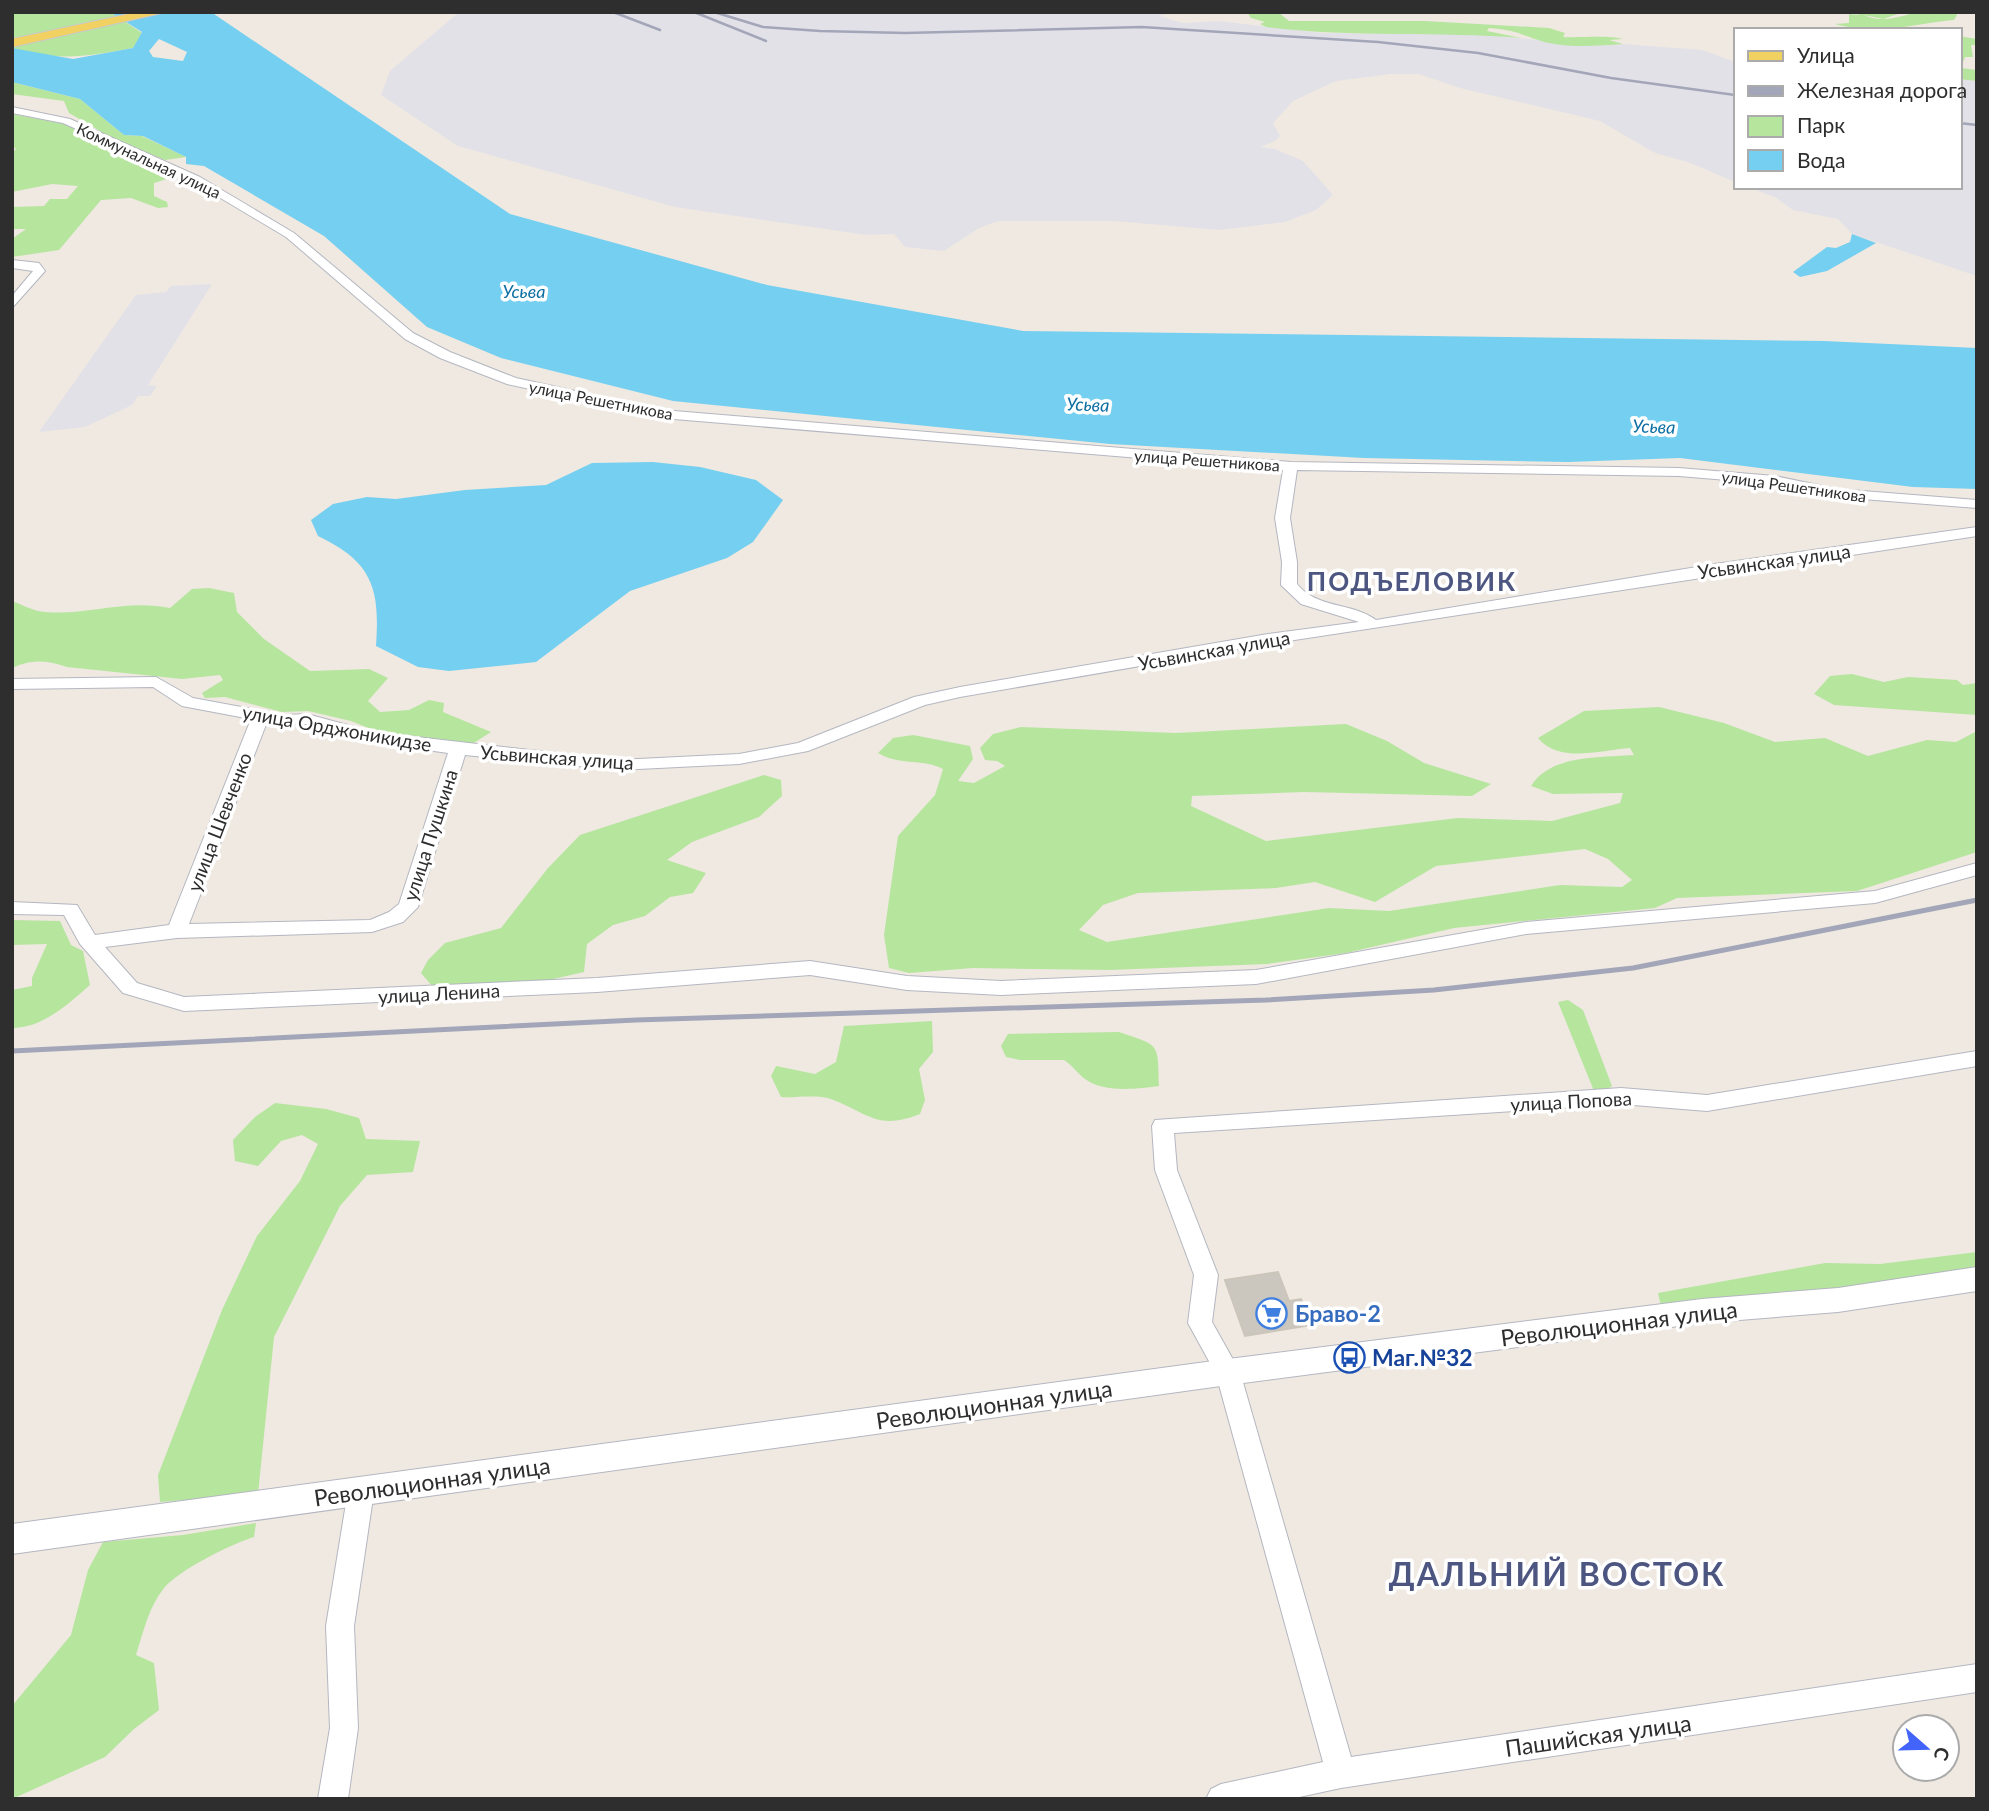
<svg xmlns="http://www.w3.org/2000/svg" width="1989" height="1811" font-family="Lato,sans-serif">
<style>
.industrial{fill:#e3e1e8}
.green{fill:#b6e59e;fill-rule:evenodd}
.water{fill:#75cff0;fill-rule:evenodd}
.building{fill:#cbc7bf;stroke:#cbc5ba;stroke-width:2}
.lines{fill:none;stroke-linecap:round;stroke-linejoin:round}
.minor-casing{stroke:#b4b7c1;stroke-width:2}
.tertiary-casing{stroke:#b4b7c1;stroke-width:2}
.primary-casing{stroke:#c9c9c9;stroke-width:2}
.minor{fill:#fff;fill-rule:evenodd}
.tertiary{fill:#fff;fill-rule:evenodd}
.primary{fill:#f2d163;fill-rule:evenodd}
.rail-far1{stroke:#a3a6b8;stroke-width:2.5}
.rail{stroke:#a3a6b8;stroke-width:5}
.labels{text-anchor:middle;dominant-baseline:central;stroke-width:7;stroke-linejoin:round;paint-order:stroke}
.far-street-label{font-size:16px;fill:#2e2e2e;stroke:#fff}
.far-water-label{font-size:18px;font-style:italic;fill:#0d6fa3;stroke:#fff}
.street-label{font-size:19px;fill:#2e2e2e;stroke:#fff}
.near-shop-label{font-size:23px;font-weight:bold;fill:#366cbe;stroke:#fff;text-anchor:start}
.near-street-label{font-size:23px;fill:#2e2e2e;stroke:#fff}
.near-transit-label{font-size:23px;font-weight:bold;fill:#164399;stroke:#fff;text-anchor:start}
.district-label{font-size:26px;font-weight:bold;letter-spacing:2px;fill:#4d5680;stroke:#fff}
.near-district-label{font-size:32px;font-weight:bold;letter-spacing:2px;fill:#4d5680;stroke:#fff}
</style>
<rect width="100%" height="100%" fill="#efe9e1"/>
<!-- industrial -->
<g class="industrial">
<polygon points="459,12 1175,12 1159,16 1183,23 1218,21 1323,33 1469,34 1599,45 1623,44 1702,50 1735,62 1735,182 1688,162 1655,153 1600,121 1460,88 1419,74 1391,74 1336,81 1293,101 1273,123 1280,136 1275,141 1260,147 1275,149 1303,161 1333,195 1316,210 1285,222 1219,230 1115,221 998,221 979,228 944,251 905,247 894,234 867,235 675,207 458,146 381,95 390,71"/>
<polygon points="1959,79 1977,81 1977,276 1852,234 1838,219 1793,210 1775,197 1748,187 1959,187"/>
<polygon points="212,284 148,385 157,386 150,396 138,396 132,405 85,427 39,432 136,295 166,292 171,286"/>
</g>
<!-- green -->
<g class="green">
<path d="M12 12H110L142 33 133 48C87 56 59 62 12 48Z"/>
<path d="M1247 12H1278L1289 21H1425L1549 28 1565 33 1563 37C1579 38 1609 35 1622 39L1609 40 1623 44C1596 46 1561 49 1535 39 1516 32 1512 30 1489 28L1487 31 1521 38C1436 31 1351 38 1266 27L1260 24 1265 22 1251 18Z"/>
<path d="M1853 12H1904L1883 19 1864 15C1884 24 1899 16 1919 12 1930 10 1943 12 1954 12L1957 15 1954 20C1907 24 1883 37 1835 24L1849 23V14L1859 15Z"/>
<polygon points="1959,36 1977,39 1977,45 1971,45 1973,57 1965,57 1961,68 1977,70 1977,81 1959,79"/>
<polygon points="12,82 80,99 124,135 142,136 186,157 165,160 112,138 69,113 64,101 12,94"/>
<polygon points="12,114 65,124 167,170 176,176 154,183 154,196 167,202 168,207 158,208 131,198 101,200 59,250 12,257 12,239 26,229 12,229 12,207 44,206 50,199 67,199 78,186 52,184 12,192 12,153 16,149 12,145"/>
<path d="M209 588 234 593 237 612 264 639 310 671 369 669 388 678 368 701 380 712 409 710 429 700 444 703 443 712 491 732 472 744 376 731 351 721 308 711 282 712 225 697 205 698 202 693 223 680 220 675 182 679 67 667C47 660 32 659 12 668V601C20 604 30 609 38 611 81 618 123 598 170 608L192 589Z"/>
<polygon points="1852,674 1884,682 1908,677 1957,680 1963,685 1977,683 1977,715 1834,705 1814,694 1830,676"/>
<path d="M1659 707 1724 723 1775 742 1825 738 1868 756 1927 740 1956 742 1977 731V852L1857 891 1677 898 1655 908 1454 928 1346 953 1267 964 1109 970 973 968 909 973 889 968 884 935 898 836 935 795 943 769C922 758 899 766 878 753L893 738 913 735 970 746 973 759 958 781 974 783 1005 766 997 761 985 760 980 748 993 734 1021 727 1176 733 1346 724 1387 741 1424 763 1491 784 1472 796 1304 792 1192 796 1191 806 1266 841 1458 818 1552 821 1620 803 1623 793 1553 794 1531 786C1551 754 1600 758 1634 755L1630 748C1601 750 1559 764 1538 738L1584 711ZM1585 849 1608 859 1632 880 1622 887 1560 885 1389 911 1329 908 1107 942 1079 930 1103 905 1138 893 1276 888 1315 882 1375 902 1436 866Z"/>
<polygon points="764,775 781,780 782,796 759,817 692,842 667,860 706,873 693,893 670,897 645,916 613,925 587,944 584,972 540,982 432,986 421,973 428,960 445,943 501,928 548,868 580,835"/>
<path d="M12 920 60 921 71 945 83 951 90 985C68 1004 43 1028 12 1028V990L32 986V978L47 944 12 945Z"/>
<polygon points="1568,1000 1583,1010 1612,1086 1605,1091 1594,1091 1558,1002"/>
<path d="M932 1021 933 1052 919 1069 925 1100 920 1114C877 1131 868 1113 831 1099 817 1094 795 1098 781 1097L771 1076 776 1066 815 1074 836 1062 844 1026Z"/>
<path d="M1119 1032C1160 1046 1158 1042 1159 1086 1138 1089 1103 1093 1085 1079 1077 1073 1073 1066 1064 1060H1020L1006 1057 1001 1046 1008 1034Z"/>
<polygon points="275,1103 326,1109 359,1118 366,1139 420,1141 413,1172 367,1175 340,1206 274,1337 258,1494 160,1502 158,1475 222,1310 257,1236 300,1181 318,1144 302,1135 281,1141 258,1166 235,1161 233,1140 255,1117"/>
<polygon points="1977,1252 1977,1268 1842,1290 1662,1310 1658,1293 1825,1263 1880,1264"/>
<path d="M256 1523 254 1537C231 1544 179 1570 164 1588 149 1606 143 1633 136 1655L154 1663 159 1710 134 1729 105 1757 12 1799V1706L71 1635 88 1570 103 1542 183 1535Z"/>
</g>
<!-- water -->
<g class="water">
<path d="M110 12H211L510 214 767 285 1023 331 1824 341 1977 348V489L1913 487 1680 458 1568 462 1364 458 1110 444 673 401 501 358 427 327 324 236 204 166 186 164V157L143 136 124 135 80 99 12 82V48L73 59 133 48 142 32ZM159 39 187 52 183 61 153 57 149 51Z"/>
<polygon points="1852,234 1876,243 1827,271 1800,277 1793,272 1827,247 1836,248 1850,242"/>
<path d="M653 462 700 467 756 480 783 500 753 542 727 558 630 591 536 662 449 671 418 667 376 646C380 589 373 562 318 536L311 520 333 504 367 497 396 499 465 490 546 485 592 463Z"/>
</g>
<!-- building -->
<polygon class="building" points="1278,1272 1289,1301 1301,1299 1311,1325 1245,1336 1225,1280"/>
<g class="lines">
<defs>
<g id="minor">
<path d="M12 107 70 119 200 177 294 233 413 333 450 352 516 378 662 410 1291 462 1679 468 1775 476 1837 489 1977 500V508L1837 497 1775 484 1679 476 1297 470 1290 518 1297 562V584C1317 609 1352 602 1376 620L1715 564 1977 527V536L1268 644 960 697 925 705 808 751 739 764 618 770 465 755 418 907 403 922 372 932 177 938 105 947 137 983 184 997 597 978 810 961 907 976 1001 981 1256 970 1526 922 1875 891 1977 863V875L1875 903 1526 934 1256 984 1001 995 907 990 810 975 597 992 184 1011 123 993 80 944 64 915 12 914V902L77 905 95 935 169 925 251 719 182 706 153 687 12 689V679L156 677 193 698 284 715 307 714 373 732 618 760 739 754 798 743 914 697 960 687 1268 634 1359 622 1301 604 1281 585 1282 562 1275 518 1283 470 662 418 507 384 440 358 405 339 286 237 192 181 63 123 12 113ZM267 722 306 724 372 742 448 753 399 904 389 912 370 920 189 924Z"/>
<polygon points="12,260 39,263 45,271 12,308 12,296 33,271 12,268"/>
<polygon points="1977,1051 1977,1066 1707,1111 1621,1104 1174,1133 1177,1170 1218,1275 1212,1322 1240,1372 1351,1757 1977,1664 1977,1692 1341,1788 1290,1799 1206,1799 1211,1789 1221,1784 1323,1762 1216,1374 1188,1323 1194,1275 1155,1170 1152,1126 1155,1120 1621,1088 1707,1095"/>
<polygon points="361,1479 370,1483 374,1491 354,1626 358,1728 348,1799 318,1799 330,1728 326,1626 348,1491 352,1483"/>
</g>
<polygon id="tertiary" points="1977,1267 1977,1291 1838,1312 1702,1323 1228,1385 12,1554 12,1524 1228,1359 1702,1299 1838,1288"/>
<polygon id="primary" points="138,12 166,12 12,47 12,39"/>
</defs>
<!-- minor casing -->
<use href="#minor" class="minor-casing"/>
<!-- tertiary casing -->
<use href="#tertiary" class="tertiary-casing"/>
<!-- primary casing -->
<use href="#primary" class="primary-casing"/>
<!-- minor -->
<use href="#minor" class="minor"/>
<!-- tertiary -->
<use href="#tertiary" class="tertiary"/>
<!-- primary -->
<use href="#primary" class="primary"/>
<!-- rail-far1 -->
<g class="rail-far1">
<polyline points="613,12 660,30"/>
<polyline points="694,12 766,41"/>
<polyline points="714,12 763,27 820,31 905,33 1142,27 1378,42 1478,53 1611,78 1735,95"/>
<polyline points="1959,123 1977,125"/>
</g>
<!-- rail -->
<polyline class="rail" points="12,1051 636,1020 1266,1000 1434,990 1633,968 1977,900"/>
</g>
<!-- icons -->
<defs>
<symbol id="supermarket-ring" viewBox="-11 -11 22 22"><circle r="9.5" fill="#fff" stroke="#3f7fe0" stroke-width="1.5"/><path d="M-6-5.5h2.5l.6 2H6L4.5 2H-2.5L-4.4-4H-6ZM-1.5 3.2a1.3 1.3 0 1 0 .1 0ZM3 3.2a1.3 1.3 0 1 0 .1 0Z" fill="#3f7fe0"/></symbol>
<symbol id="bus-ring" viewBox="-11 -11 22 22"><circle r="9.5" fill="#fff" stroke="#1a4fb4" stroke-width="1.5"/><path d="M-5-6H5V4H4V6H2V4H-2V6H-4V4H-5ZM-3.5-4V0h7V-4ZM-3.5 1.2v1.5H-2V1.2ZM2 1.2v1.5H3.5V1.2Z" fill="#1a4fb4"/></symbol>
</defs>
<g fill-rule="evenodd">
<use href="#supermarket-ring" x="1254" y="1296" width="35" height="35"/>
<use href="#bus-ring" x="1332" y="1340" width="35" height="35"/>
</g>
<g class="labels">
<!-- far-street labels -->
<g class="far-street-label">
<text transform="translate(149 160) rotate(25)">Коммунальная улица</text>
<text transform="translate(601 400) rotate(11)">улица Решетникова</text>
<text transform="translate(1207 460) rotate(4)">улица Решетникова</text>
<text transform="translate(1794 486) rotate(8)">улица Решетникова</text>
</g>
<!-- far-water labels -->
<g class="far-water-label">
<text x="524" y="291">Усьва</text>
<text transform="translate(1088 404) rotate(2)">Усьва</text>
<text transform="translate(1654 426) rotate(2)">Усьва</text>
</g>
<!-- street labels -->
<g class="street-label">
<text transform="translate(1774 561) rotate(-8)">Усьвинская улица</text>
<text transform="translate(1214 650) rotate(-10)">Усьвинская улица</text>
<text transform="translate(337 728) rotate(10)">улица Орджоникидзе</text>
<text transform="translate(557 757) rotate(4)">Усьвинская улица</text>
<text transform="translate(219 822) rotate(-69)">улица Шевченко</text>
<text transform="translate(430 835) rotate(-72)">улица Пушкина</text>
<text transform="translate(439 993) rotate(-3)">улица Ленина</text>
<text transform="translate(1571 1101) rotate(-3)">улица Попова</text>
</g>
<!-- near-shop labels -->
<g class="near-shop-label">
<text x="1295" y="1313">Браво-2</text>
</g>
<!-- near-street labels -->
<g class="near-street-label">
<text transform="translate(1619 1323) rotate(-7)">Революционная улица</text>
<text transform="translate(994 1404) rotate(-8)">Революционная улица</text>
<text transform="translate(432 1481) rotate(-8)">Революционная улица</text>
<text transform="translate(1598 1735) rotate(-8)">Пашийская улица</text>
</g>
<!-- near-transit labels -->
<g class="near-transit-label">
<text x="1372" y="1357">Маг.№32</text>
</g>
<!-- district labels -->
<g class="district-label">
<text x="1412" y="581">ПОДЪЕЛОВИК</text>
</g>
<!-- near-district labels -->
<g class="near-district-label">
<text x="1557" y="1573">ДАЛЬНИЙ ВОСТОК</text>
</g>
</g>
<!-- border -->
<rect width="1989" height="1811" fill="none" stroke="#2e2e2e" stroke-width="28"/>
<!-- legend -->
<rect x="1734" y="28" width="228" height="161" fill="#ffffff" stroke="#ababab" stroke-width="2"/>
<rect x="1748" y="51" width="35" height="10" fill="#f2d163" stroke="#ababab" stroke-width="2"/>
<text x="1797" y="63" font-size="21" fill="#2e2e2e">Улица</text>
<rect x="1748" y="86" width="35" height="10" fill="#a3a6b8" stroke="#ababab" stroke-width="2"/>
<text x="1797" y="98" font-size="21" fill="#2e2e2e">Железная дорога</text>
<rect x="1748" y="116" width="35" height="21" fill="#b6e59e" stroke="#ababab" stroke-width="2"/>
<text x="1797" y="133" font-size="21" fill="#2e2e2e">Парк</text>
<rect x="1748" y="150" width="35" height="21" fill="#75cff0" stroke="#ababab" stroke-width="2"/>
<text x="1797" y="168" font-size="21" fill="#2e2e2e">Вода</text>
<!-- north arrow -->
<g transform="translate(1926 1748) rotate(110)"><circle r="33" fill="#ffffff" stroke="#ababab" stroke-width="2"/>
<path d="M0-5L12 26L0 18L-12 26Z" fill="#4264fb"/>
<text y="-10" font-size="19" font-weight="bold" text-anchor="middle" fill="#2e2e2e">С</text>
</g>
</svg>
